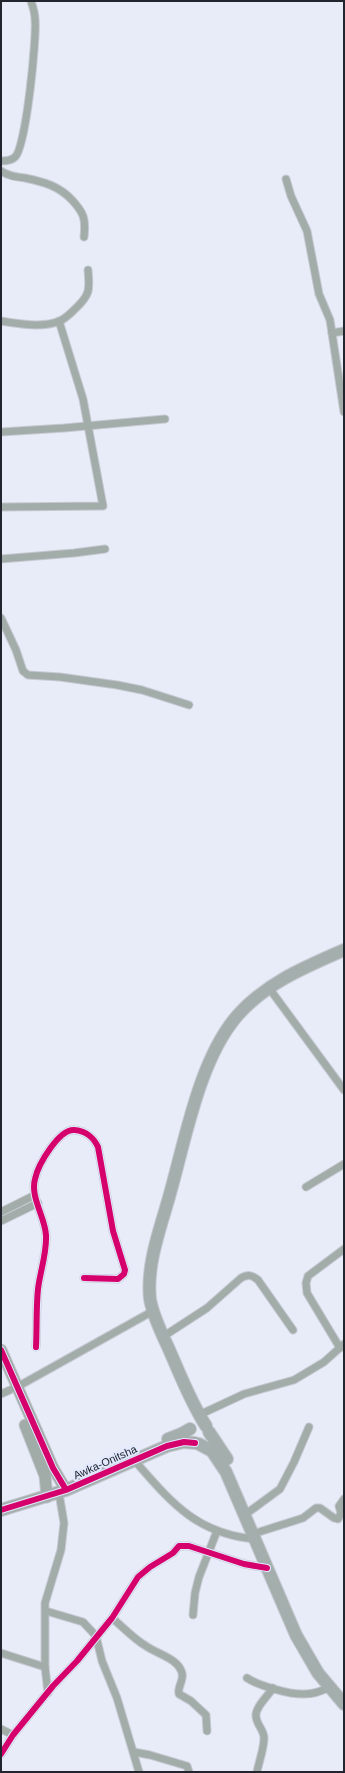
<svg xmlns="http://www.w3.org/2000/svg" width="345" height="1773" font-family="Helvetica,sans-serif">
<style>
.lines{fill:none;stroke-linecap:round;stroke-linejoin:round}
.minor-casing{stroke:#c6c9d2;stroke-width:9}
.secondary-casing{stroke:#c6c9d2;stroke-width:13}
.primary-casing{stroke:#c6c9d2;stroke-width:14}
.minor{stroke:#a2aca8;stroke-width:7}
.secondary{stroke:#a1aba8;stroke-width:11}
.primary{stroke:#a4afad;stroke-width:12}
.cycleway-casing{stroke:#e2e9fe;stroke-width:8}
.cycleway{stroke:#d6006c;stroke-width:6}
.labels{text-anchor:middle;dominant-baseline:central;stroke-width:4;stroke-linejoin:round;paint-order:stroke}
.street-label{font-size:11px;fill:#22252e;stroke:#e2e9fe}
</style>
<rect width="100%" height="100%" fill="#e8ecf8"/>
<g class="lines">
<defs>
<g id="minor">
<path d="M1 161C6 161 12 160 15 157 26 148 37 37 35 19 35 13 33 7 31 1"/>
<path d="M1 171C8 176 16 177 25 178 44 182 59 186 72 200 84 213 86 219 84 237"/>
<polyline points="286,179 291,196 307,231 319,294 330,320 344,412"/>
<path d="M1 321C19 324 43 328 60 321 66 318 70 314 75 309 90 295 90 290 88 270"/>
<polyline points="332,333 344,331"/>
<polyline points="1,432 64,428 165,419"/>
<polyline points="1,507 103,506 83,399 59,321"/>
<polyline points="1,559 74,553 105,549"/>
<polyline points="1,618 16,650 23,671 28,675 60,677 117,685 142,690 189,705"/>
<polyline points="269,988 344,1090"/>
<polyline points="306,1187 344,1164"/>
<polyline points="1,1212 35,1195"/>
<polyline points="1,1221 38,1203"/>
<path d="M164 1336 207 1308 241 1278C248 1274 252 1275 258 1280L293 1330"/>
<path d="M36 1347C37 1328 36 1308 38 1289 40 1272 47 1253 46 1235 45 1217 30 1197 35 1179 38 1165 59 1128 75 1130 86 1131 94 1138 98 1147L113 1231 125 1270 124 1274 118 1279 84 1278"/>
<polyline points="340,1348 307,1293 306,1283 308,1276 344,1249"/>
<polyline points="17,1387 153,1311"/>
<polyline points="1,1394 10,1390"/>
<polyline points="199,1415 244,1394 294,1380 324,1362 344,1344"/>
<path d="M134 1460C170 1501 196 1534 255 1539"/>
<polyline points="250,1511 280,1489 294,1462 309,1427"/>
<polyline points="259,1532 303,1518 316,1508 320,1508 334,1518 338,1519 341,1513 339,1506 344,1499"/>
<polyline points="46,1611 83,1622 96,1636 102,1661 117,1698 139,1772"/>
<polyline points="193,1615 195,1593 199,1577 217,1531"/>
<path d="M112 1618C123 1627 134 1639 146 1646 157 1654 178 1658 182 1673 184 1681 177 1687 179 1694L191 1701 206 1715 207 1731"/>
<polyline points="1,1653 45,1667"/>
<path d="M247 1678C259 1686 291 1695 305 1694 314 1694 322 1691 330 1687"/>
<polyline points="48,1693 45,1667 45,1603 61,1550 64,1523 59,1493"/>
<polyline points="1,1729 13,1735"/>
<polyline points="134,1752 150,1755 187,1766 189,1772"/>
<polyline points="1,1754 13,1735 53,1686 77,1661 112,1618 138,1577 150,1567 173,1553 179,1546 189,1546 244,1564 267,1568"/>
<path d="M257 1772C259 1761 264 1749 264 1738 264 1729 255 1724 256 1714 257 1705 268 1696 273 1688"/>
</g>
<g id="secondary">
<polyline points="1,1350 53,1468 66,1490"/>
<polyline points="25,1425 45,1476 47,1497"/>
</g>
<g id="primary">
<path d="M206 1426C190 1401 180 1374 168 1347 161 1332 153 1316 150 1299 146 1263 162 1224 171 1190 186 1136 200 1059 237 1016 266 983 305 967 344 950"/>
<polyline points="209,1432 227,1459"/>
<polyline points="168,1439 181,1434 190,1429"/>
<polyline points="199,1444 212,1451 226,1472 296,1635 318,1673 344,1704"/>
<polyline points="1,1510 66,1490 167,1446 184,1442 195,1443"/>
</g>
</defs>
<!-- minor casing -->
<use href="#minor" class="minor-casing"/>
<!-- secondary casing -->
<use href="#secondary" class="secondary-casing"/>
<!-- primary casing -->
<use href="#primary" class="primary-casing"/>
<!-- minor -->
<use href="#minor" class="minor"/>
<!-- secondary -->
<use href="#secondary" class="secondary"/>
<!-- primary -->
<use href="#primary" class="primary"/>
<defs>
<g id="cycleway">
<path d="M36 1347C37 1328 36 1308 38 1289 40 1272 47 1253 46 1235 45 1217 30 1197 35 1179 38 1165 59 1128 75 1130 86 1131 94 1138 98 1147L113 1231 125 1270 124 1274 118 1279 84 1278"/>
<polyline points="1,1350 53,1468 65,1488"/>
<polyline points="1,1510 66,1490 167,1446 184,1442 195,1443"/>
<polyline points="1,1754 13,1735 53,1686 77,1661 112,1618 138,1577 150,1567 173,1553 179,1546 189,1546 244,1564 267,1568"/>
</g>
</defs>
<!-- cycleway casing -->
<use href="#cycleway" class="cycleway-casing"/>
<!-- cycleway -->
<use href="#cycleway" class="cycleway"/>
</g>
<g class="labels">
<!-- street labels -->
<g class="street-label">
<text transform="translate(105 1462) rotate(-24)">Awka-Onitsha</text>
</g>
</g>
<!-- border -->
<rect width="345" height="1773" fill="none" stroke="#22252e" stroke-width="4"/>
</svg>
